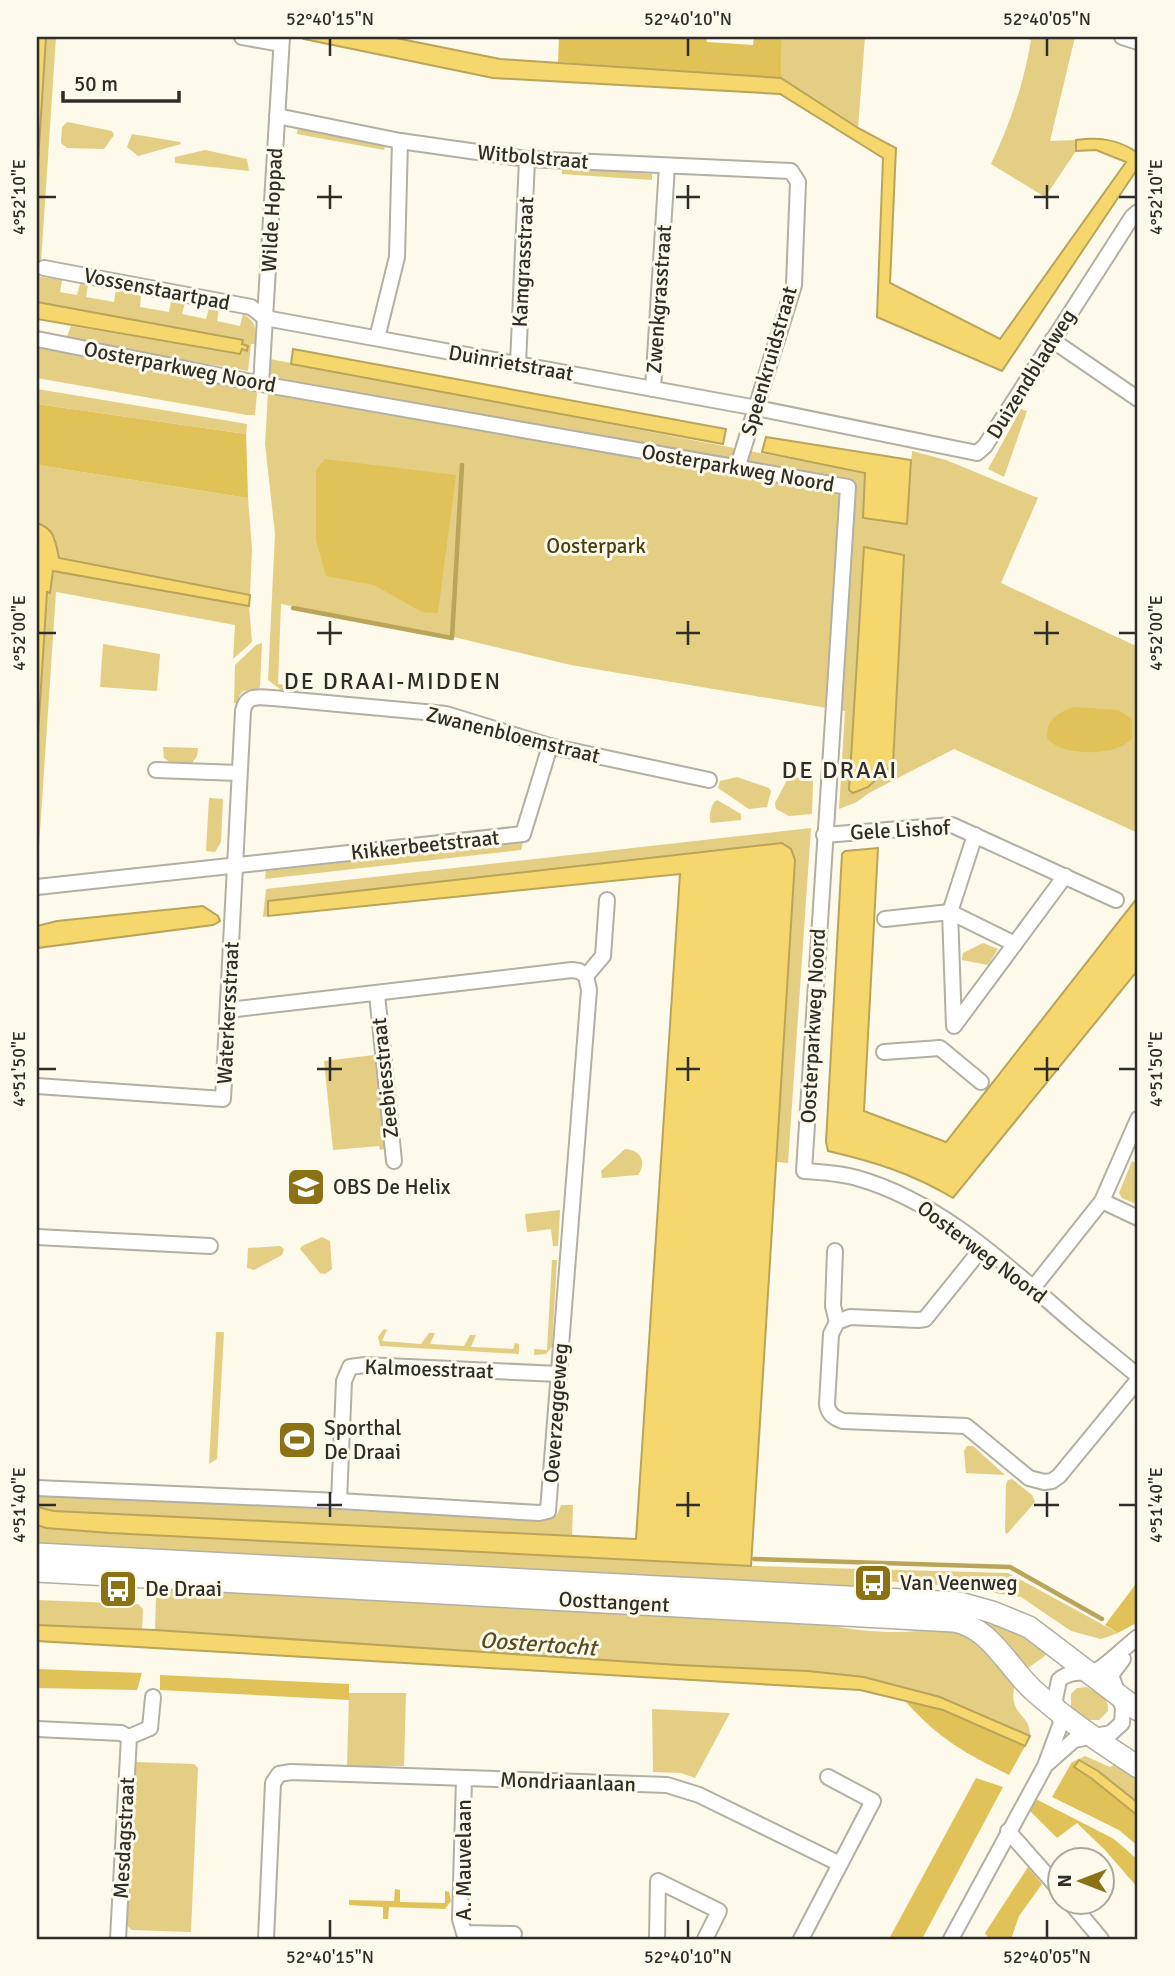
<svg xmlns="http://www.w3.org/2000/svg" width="1175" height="1976" font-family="Signika,sans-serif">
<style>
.green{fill:#e4ce83}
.forest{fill:#e0c258}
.water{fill:#f5d76e;stroke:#b9a459;stroke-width:2}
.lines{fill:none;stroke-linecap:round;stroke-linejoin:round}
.stream{stroke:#b9a459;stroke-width:4.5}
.street-casing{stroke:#b3afa2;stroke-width:18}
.secondary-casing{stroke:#b3afa2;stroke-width:24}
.street{stroke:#fff;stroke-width:14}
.secondary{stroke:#fff;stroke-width:21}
.ticks{fill:none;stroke:#2e2d28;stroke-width:2.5}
.labels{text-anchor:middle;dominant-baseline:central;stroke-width:6;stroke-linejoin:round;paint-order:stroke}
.street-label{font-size:21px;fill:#2e2d28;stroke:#fdf9eb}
.park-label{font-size:21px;fill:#483c0e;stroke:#fdf9eb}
.poi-label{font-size:21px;fill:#2e2d28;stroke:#fdf9eb;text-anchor:start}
.neighbourhood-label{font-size:23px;letter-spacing:2px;fill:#2e2d28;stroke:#fdf9eb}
.water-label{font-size:23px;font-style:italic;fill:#584c20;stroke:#fdf9eb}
.quarter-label{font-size:24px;letter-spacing:2px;fill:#2e2d28;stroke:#fdf9eb}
.neatline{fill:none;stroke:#2e2d28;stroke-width:2.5}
.ticks-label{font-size:18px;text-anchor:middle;fill:#2e2d28}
</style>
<rect width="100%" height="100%" fill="#fdf9eb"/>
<!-- green -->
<g class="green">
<path d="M46 37H56L40 277 62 280 60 292 77 295 80 284 88 285 86 297 114 302 116 290 141 295 140 307 169 312 171 300 185 303 182 314 206 319 209 308 219 309 217 321 240 326 243 314C257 322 256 329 255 344H251L248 371 66 339 71 326 240 354 242 349 247 346 242 344V340L37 302V178Z"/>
<polygon points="782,37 865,37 858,128 781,78"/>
<path d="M1021 37H1075L1050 141 1076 140V151L1045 197 991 164C1010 124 1024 83 1031 40Z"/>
<polygon points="67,122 112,131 114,135 104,149 67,148 61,143 62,127"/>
<polygon points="298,127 386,143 384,150 297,134"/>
<polygon points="132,134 180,142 181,144 138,156 127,147"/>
<polygon points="205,150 247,159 249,171 175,163 175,157"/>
<polygon points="562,167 652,174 652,180 562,174"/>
<polygon points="37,348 252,388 257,393 255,415 247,415 37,378"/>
<polygon points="270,359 865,473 863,517 907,524 912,451 946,460 1038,498 1001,583 1138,647 1138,833 954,749 869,793 857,802 839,809 845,711 571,665 454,637 281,604 278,684 298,686 298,693 284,692 268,680 275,534 265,444"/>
<polygon points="37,389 247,424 246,434 37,404"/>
<polygon points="1021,409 1027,411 1004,477 988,469"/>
<polygon points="37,465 248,498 252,549 250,595 59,558 55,537 37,523"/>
<polygon points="53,571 249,606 252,642 233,659 235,625 56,592 37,876 37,750 47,591 50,592"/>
<polygon points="262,643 260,687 257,690 243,691 239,696 238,703 234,703 235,665 256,645"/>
<polygon points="103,644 160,654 157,691 100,687"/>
<polygon points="163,747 198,748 197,756 192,763 171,763 164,758"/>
<polygon points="809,775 813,781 812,814 789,816 776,809 775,803 787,780"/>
<polygon points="737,777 769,788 771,791 767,807 749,809 718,788 720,781"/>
<polygon points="209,798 223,799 221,842 215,852 206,851"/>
<path d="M717 800 741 814V820L711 823C708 817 711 803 717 800Z"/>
<polygon points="811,828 788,1163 777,1162 777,1145 795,860 782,843 269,901 268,916 263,917 266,889"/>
<polygon points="523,842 521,850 265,879 266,871"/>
<polygon points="983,943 998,949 988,965 962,960 963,953"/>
<polygon points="374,1055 385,1149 380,1150 379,1146 333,1150 324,1061"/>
<path d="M625 1149C641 1150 647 1162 638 1175L602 1178 601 1171Z"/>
<polygon points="1132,1161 1138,1164 1138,1205 1122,1198 1119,1193"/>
<polygon points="560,1210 558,1246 553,1246 551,1229 527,1232 525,1214"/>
<polygon points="322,1237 330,1241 332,1269 325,1274 320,1273 300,1249 302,1246"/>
<polygon points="280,1246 284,1249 282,1255 254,1270 247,1268 248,1248"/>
<polygon points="552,1260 557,1260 552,1347 546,1354 534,1355 534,1349 547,1350"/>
<polygon points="384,1329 387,1330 382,1341 421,1344 429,1333 435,1333 430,1344 464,1346 470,1335 476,1335 471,1347 513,1349 515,1343 519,1344 519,1354 380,1346 378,1337"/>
<polygon points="216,1332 224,1332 217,1459 209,1464"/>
<polygon points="967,1446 973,1446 1005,1475 966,1473 964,1451"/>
<polygon points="1012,1479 1032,1495 1035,1502 1007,1534 1005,1532 1006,1484 1008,1480"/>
<polygon points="37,1494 545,1521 557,1515 561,1505 573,1505 572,1536 54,1511 37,1507"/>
<polygon points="37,1525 46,1528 110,1533 721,1565 1008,1573 1118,1633 1101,1639 1071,1631 1021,1597 938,1585 885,1581 885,1578 866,1576 865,1584 826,1589 37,1547"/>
<path d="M164 1588 821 1622C845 1630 873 1632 898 1632 921 1632 947 1624 968 1636 986 1647 1001 1667 1015 1683 1007 1717 1031 1712 1030 1736L940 1697 864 1677 808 1671 678 1665 155 1630 156 1598H163Z"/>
<polygon points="37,1600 138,1604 143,1609 142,1629 37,1625"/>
<path d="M941 1605C980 1615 1015 1628 1048 1651L1045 1656 1025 1670Z"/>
<path d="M1086 1687C1098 1693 1109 1696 1108 1711L1099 1720H1090L1071 1708V1694L1077 1688Z"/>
<polygon points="349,1693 406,1693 404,1766 347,1766"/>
<polygon points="652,1709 730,1713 695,1778 681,1773 653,1772"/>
<polygon points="1085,1756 1110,1767 1119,1762 1138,1774 1138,1803 1098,1771 1079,1761 1076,1764 1072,1762"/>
<polygon points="135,1762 194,1764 198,1768 191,1932 132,1930 127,1926"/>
</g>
<!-- forest -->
<g class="forest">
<polygon points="559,37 706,37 707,42 753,45 754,37 782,37 781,78 558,62"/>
<polygon points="37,404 246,434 248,498 37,465"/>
<polygon points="325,459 456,475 438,613 422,612 374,585 326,576 316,540 316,470"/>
<path d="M1074 707 1118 710 1132 719V738C1118 757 1061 757 1047 738 1046 720 1058 712 1074 707Z"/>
<polygon points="1138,1581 1138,1622 1118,1633 1105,1625"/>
<polygon points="37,1669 142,1673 137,1690 37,1688"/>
<polygon points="160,1675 349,1684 349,1700 160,1690"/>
<path d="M906 1702 943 1710 1025 1746 1009 1775C966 1754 938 1738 906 1702Z"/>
<polygon points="1072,1762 1076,1764 1074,1768 1091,1778 1138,1816 1138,1846 1119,1830 1052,1797"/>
<polygon points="976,1778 1003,1787 922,1939 889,1939"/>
<polygon points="1034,1798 1114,1839 1138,1860 1138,1888 1105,1850 1077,1823 1057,1838 1028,1809"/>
<polygon points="1028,1867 1042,1884 1019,1916 1011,1939 989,1939 985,1933"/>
<polygon points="395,1889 400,1890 400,1902 445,1903 445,1891 449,1892 451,1901 445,1909 389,1907 388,1919 383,1919 383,1907 349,1905 349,1900 394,1901"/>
</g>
<!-- water -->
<g class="water">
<polygon points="37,37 46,37 37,178"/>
<path d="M305 37H391L500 59 781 78 858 128 896 148 890 283 1000 339 1126 162 1096 150 1076 151V140C1099 137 1118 139 1138 153V168L1002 371 877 317 883 158 780 94 493 78 304 39Z"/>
<polygon points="37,302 243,340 242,344 248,346 247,351 242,349 240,354 37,319"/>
<polygon points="293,349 726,429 723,444 291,364"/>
<polygon points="766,437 911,460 907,524 863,518 865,473 762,452"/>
<path d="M37 523C55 529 55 540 59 558L250 595 249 606 53 571 50 593 47 592 37 750Z"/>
<polygon points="864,547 904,555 893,764 868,787 853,793 849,790"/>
<polygon points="782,843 791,849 795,860 751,1566 110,1533 46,1528 37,1525 37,1507 54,1511 636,1539 680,874 268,916 268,901"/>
<path d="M878 848 864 1111 946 1142 1138 897V970L953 1198C911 1173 875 1162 828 1151L826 1142 842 854 845 851Z"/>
<polygon points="203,906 218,916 220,921 213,925 37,948 37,926 57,921"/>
<polygon points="37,1625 155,1630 678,1665 808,1671 864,1677 940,1697 1030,1736 1025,1746 943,1710 860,1690 37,1641"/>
<polygon points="1079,1760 1098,1771 1138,1803 1138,1816 1091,1778 1074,1767"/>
</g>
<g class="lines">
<!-- stream -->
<g class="stream">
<polyline points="293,608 452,638 462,465"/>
<polyline points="754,1559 1010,1567 1102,1619"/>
</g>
<defs>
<g id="street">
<polyline points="242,37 281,44"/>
<polyline points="1122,37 1138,42"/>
<polyline points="277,116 400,141 527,159 791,171 798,182 794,285 737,469"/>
<polyline points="44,268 251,307 265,318 757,408 977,453 985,446 1132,217 1138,212"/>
<polyline points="377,338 397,257 400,141"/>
<path d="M37 339 261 384 848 487 804 1171C822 1172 839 1173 857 1178 942 1202 1011 1269 1076 1325 1096 1342 1118 1359 1138 1376"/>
<polyline points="1052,340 1138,399"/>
<polyline points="518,364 527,159"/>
<polyline points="261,384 282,37"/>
<polyline points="653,389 667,166"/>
<polyline points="156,770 239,773"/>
<polyline points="824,835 952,825 1116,900"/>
<polyline points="975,835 950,912 954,1026 1065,876"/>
<polyline points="37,887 523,834 550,746"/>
<polyline points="885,919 950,912 1015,944"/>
<polyline points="586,976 603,956 607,900"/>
<polyline points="377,994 394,1161"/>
<polyline points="884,1052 940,1048 981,1082"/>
<path d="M37 1086 223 1099 243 711C246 694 259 697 273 698L446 714 550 746 709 780"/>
<polyline points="1102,1201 1138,1218"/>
<polyline points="37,1237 210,1246"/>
<path d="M983 1247 925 1319 918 1320 850 1317 837 1322 831 1334 827 1404C828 1414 834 1418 843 1421L966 1426 1029 1478 1044 1482 1052 1481 1059 1476 1138 1380"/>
<polyline points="835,1251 833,1306 837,1322"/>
<polyline points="1033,1288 1102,1201 1138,1119"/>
<polyline points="37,1488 339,1501 539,1513 548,1511 589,990 586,976 579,971 572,970 228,1010"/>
<polyline points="339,1501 344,1381 350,1367 365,1365 559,1374"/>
<polyline points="37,1729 121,1733 129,1737 150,1728 153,1697"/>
<polyline points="1048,1763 1074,1740 1111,1733 1122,1723 1123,1708 1111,1675 1123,1659"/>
<polyline points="464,1779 460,1919 464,1933 514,1934"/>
<polyline points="1008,1831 1060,1890"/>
<polyline points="1070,1902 1101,1939"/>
<polyline points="118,1939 129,1737"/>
<polyline points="266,1939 273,1783 279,1774 291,1772 667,1785 699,1795 840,1864"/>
<polyline points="657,1939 658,1881 719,1911 705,1939"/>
<polyline points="801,1939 873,1801 828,1777"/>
<path d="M951 1939 1045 1766 1061 1723 1055 1700 1059 1680C1072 1669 1083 1675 1097 1670 1106 1666 1127 1645 1138 1637"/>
</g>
<g id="secondary">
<polyline points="37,1554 960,1603 992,1612 1029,1627 1138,1710"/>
<path d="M37 1571 954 1621C991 1628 1007 1666 1033 1690 1065 1719 1103 1744 1138 1767"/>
</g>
</defs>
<!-- street casing -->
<use href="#street" class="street-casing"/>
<!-- secondary casing -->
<use href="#secondary" class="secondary-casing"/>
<!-- street -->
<use href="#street" class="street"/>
<!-- secondary -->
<use href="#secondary" class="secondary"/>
</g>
<!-- ticks -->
<path class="ticks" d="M330 38V56M688 38V56M1047 38V56M330 185V209M688 185V209M1047 185V209M38 197H56M317 197H342M676 197H700M1034 197H1059M1119 197H1136M330 621V645M688 621V645M1047 621V645M38 633H56M317 633H342M676 633H700M1034 633H1059M1119 633H1136M330 1057V1081M688 1057V1081M1047 1057V1081M38 1069H56M317 1069H342M676 1069H700M1034 1069H1059M1119 1069H1136M330 1492V1517M688 1492V1517M1047 1492V1517M38 1505H56M317 1505H342M676 1505H700M1034 1505H1059M1119 1505H1136M330 1920V1938M688 1920V1938M1047 1920V1938"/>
<!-- icons -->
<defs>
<symbol id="school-square" viewBox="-11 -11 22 22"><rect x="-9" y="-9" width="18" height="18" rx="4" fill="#8a7215" stroke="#fdf9eb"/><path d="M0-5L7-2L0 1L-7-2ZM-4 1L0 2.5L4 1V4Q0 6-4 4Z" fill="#fff"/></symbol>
<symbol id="stadium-square" viewBox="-11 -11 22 22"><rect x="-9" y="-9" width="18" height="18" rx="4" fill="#8a7215" stroke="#fdf9eb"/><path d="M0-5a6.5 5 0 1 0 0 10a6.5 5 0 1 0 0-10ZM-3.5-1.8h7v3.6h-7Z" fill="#fff"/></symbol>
<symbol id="bus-square" viewBox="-11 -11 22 22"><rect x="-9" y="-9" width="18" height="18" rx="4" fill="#8a7215" stroke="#fdf9eb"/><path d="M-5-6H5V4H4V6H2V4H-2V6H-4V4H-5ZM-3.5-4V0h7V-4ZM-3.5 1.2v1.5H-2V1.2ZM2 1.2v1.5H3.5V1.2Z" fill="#fff"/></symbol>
</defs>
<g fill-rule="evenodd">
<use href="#school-square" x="284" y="1165" width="44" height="44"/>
<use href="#stadium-square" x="275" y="1418" width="44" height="44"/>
<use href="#bus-square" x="851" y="1561" width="44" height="44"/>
<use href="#bus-square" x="96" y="1567" width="44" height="44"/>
</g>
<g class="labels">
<!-- street labels -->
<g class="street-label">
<text transform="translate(533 157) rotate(5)">Witbolstraat</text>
<text transform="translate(272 210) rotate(-87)">Wilde Hoppad</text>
<text transform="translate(523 262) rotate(-87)">Kamgrasstraat</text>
<text transform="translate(157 289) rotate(11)">Vossenstaartpad</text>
<text transform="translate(659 299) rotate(-86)">Zwenkgrasstraat</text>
<text transform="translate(769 361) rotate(-74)">Speenkruidstraat</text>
<text transform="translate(511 363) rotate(10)">Duinrietstraat</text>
<text transform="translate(180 367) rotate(11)">Oosterparkweg Noord</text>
<text transform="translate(1031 374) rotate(-58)">Duizendbladweg</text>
<text transform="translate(738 468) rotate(10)">Oosterparkweg Noord</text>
<text transform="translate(513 735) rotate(14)">Zwanenbloemstraat</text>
<text transform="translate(900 830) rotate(-3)">Gele Lishof</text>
<text transform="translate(425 845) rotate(-6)">Kikkerbeetstraat</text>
<text transform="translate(228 1013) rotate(-87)">Waterkersstraat</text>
<text transform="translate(813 1026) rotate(-87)">Oosterparkweg Noord</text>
<text transform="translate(385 1078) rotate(-96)">Zeebiesstraat</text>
<text transform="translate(982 1252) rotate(37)">Oosterweg Noord</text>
<text transform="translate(429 1369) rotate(2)">Kalmoesstraat</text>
<text transform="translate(556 1413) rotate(-86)">Oeverzeggeweg</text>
<text transform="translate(614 1602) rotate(3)">Oosttangent</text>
<text transform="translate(568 1782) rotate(2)">Mondriaanlaan</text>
<text transform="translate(124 1838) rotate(-87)">Mesdagstraat</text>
<text transform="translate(464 1860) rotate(-90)">A. Mauvelaan</text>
</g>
<!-- park labels -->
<g class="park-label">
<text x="596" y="546">Oosterpark</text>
</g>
<!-- poi labels -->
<g class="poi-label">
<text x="333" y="1187">OBS De Helix</text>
<text x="324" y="1428">Sporthal<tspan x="324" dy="24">De Draai</tspan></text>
<text x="900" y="1583">Van Veenweg</text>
<text x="145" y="1589">De Draai</text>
</g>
<!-- neighbourhood labels -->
<g class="neighbourhood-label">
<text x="393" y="681">DE DRAAI-MIDDEN</text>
</g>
<!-- water labels -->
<g class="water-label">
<text transform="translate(538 1644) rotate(4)">Oostertocht</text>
</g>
<!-- quarter labels -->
<g class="quarter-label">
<text x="840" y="770">DE DRAAI</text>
</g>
</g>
<!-- border -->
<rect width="1175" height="1976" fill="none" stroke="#fdf9eb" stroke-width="77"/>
<!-- north arrow -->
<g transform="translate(1081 1881) rotate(270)"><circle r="33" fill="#fdf9eb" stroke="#aaa79d" stroke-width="2"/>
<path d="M0-5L12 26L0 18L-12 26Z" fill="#8a7215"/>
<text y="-10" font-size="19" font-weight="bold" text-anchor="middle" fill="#2e2d28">N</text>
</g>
<!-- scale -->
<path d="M63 91v10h116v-10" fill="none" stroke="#2e2d28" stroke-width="3.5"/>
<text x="74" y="91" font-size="21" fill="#2e2d28" stroke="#fdf9eb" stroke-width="5" paint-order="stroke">50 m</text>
<rect x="38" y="38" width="1098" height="1900" class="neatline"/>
<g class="ticks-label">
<text x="330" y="25">52°40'15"N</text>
<text x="688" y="25">52°40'10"N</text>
<text x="1047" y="25">52°40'05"N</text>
<text transform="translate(1156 197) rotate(-90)" y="6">4°52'10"E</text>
<text transform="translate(19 197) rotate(-90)" y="6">4°52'10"E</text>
<text transform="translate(1156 633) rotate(-90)" y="6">4°52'00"E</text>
<text transform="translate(19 633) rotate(-90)" y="6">4°52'00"E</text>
<text transform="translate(1156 1069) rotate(-90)" y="6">4°51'50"E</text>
<text transform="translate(19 1069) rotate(-90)" y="6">4°51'50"E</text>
<text transform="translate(1156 1505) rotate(-90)" y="6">4°51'40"E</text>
<text transform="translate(19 1505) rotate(-90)" y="6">4°51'40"E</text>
<text x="330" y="1963">52°40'15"N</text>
<text x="688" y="1963">52°40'10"N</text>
<text x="1047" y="1963">52°40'05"N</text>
</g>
</svg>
